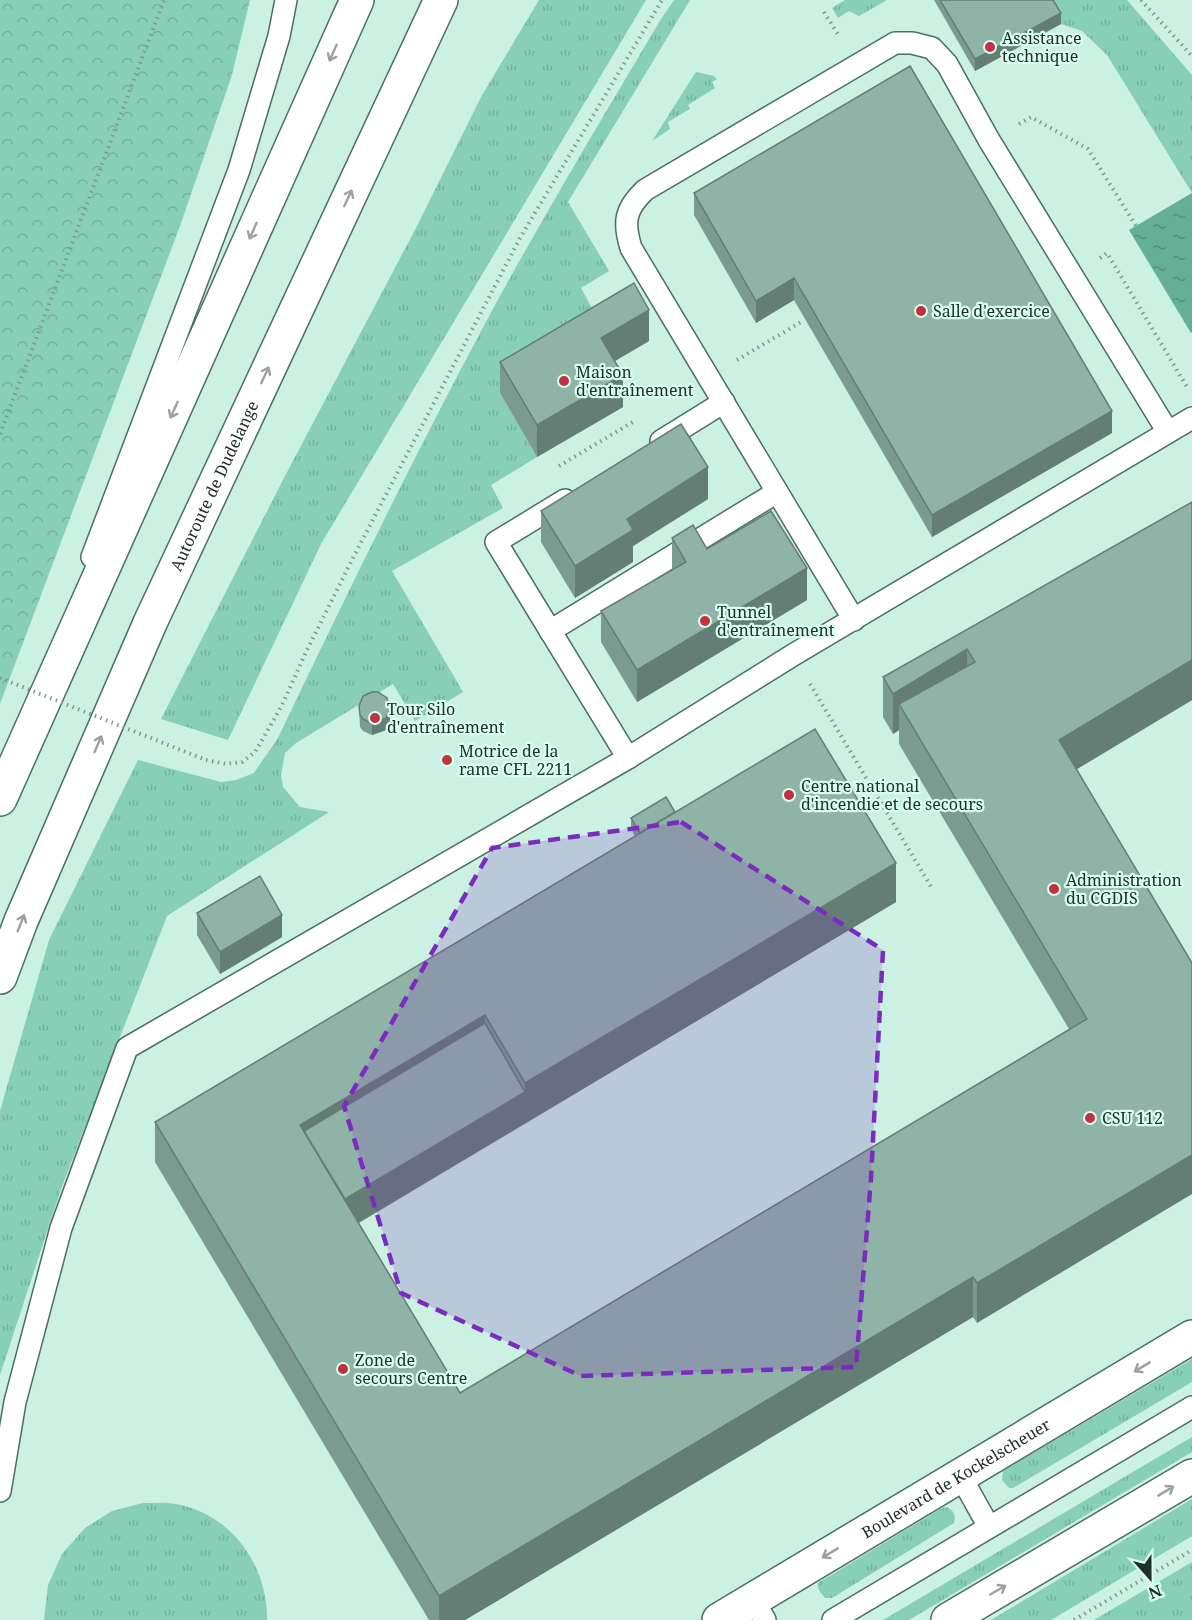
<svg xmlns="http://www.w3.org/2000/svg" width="1192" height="1620" font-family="'Noto Serif',serif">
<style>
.grass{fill:url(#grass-tufts)}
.forest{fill:url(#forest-crowns)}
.water{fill:url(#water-ripples)}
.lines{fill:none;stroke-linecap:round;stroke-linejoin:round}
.service-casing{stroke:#4b6f62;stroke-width:24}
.primary-casing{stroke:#4b6f62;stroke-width:36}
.motorway-casing{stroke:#4b6f62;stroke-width:36}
.path{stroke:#7e9a8f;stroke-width:4;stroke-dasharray:1.5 4.5;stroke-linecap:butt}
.service{stroke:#fff;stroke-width:21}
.primary{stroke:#fff;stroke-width:33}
.motorway{stroke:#fff;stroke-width:33}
.path-bridge{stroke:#7e9a8f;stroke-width:4;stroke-dasharray:1.5 4.5;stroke-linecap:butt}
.wall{fill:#7b9b90}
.shaded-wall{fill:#647e75}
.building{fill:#8fb4a7;stroke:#647e75;stroke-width:1.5}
.oneway{stroke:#9ba19f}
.marked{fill:#7b2cbf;fill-opacity:0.2;stroke:#7b2cbf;stroke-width:4.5;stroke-dasharray:12 8;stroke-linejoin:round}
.poi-dot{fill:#c1313e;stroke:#d7feef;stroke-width:2}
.labels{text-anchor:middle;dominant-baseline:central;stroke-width:4.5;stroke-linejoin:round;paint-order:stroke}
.poi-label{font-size:16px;fill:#202f2a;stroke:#d7feef;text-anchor:start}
.street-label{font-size:16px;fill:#202f2a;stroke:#d7feef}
</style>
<defs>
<pattern id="grass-tufts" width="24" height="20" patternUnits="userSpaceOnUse" patternTransform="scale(1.5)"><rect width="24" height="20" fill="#87cfb7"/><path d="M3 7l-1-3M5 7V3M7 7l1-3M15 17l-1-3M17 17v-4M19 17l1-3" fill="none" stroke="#74b29e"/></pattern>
<pattern id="forest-crowns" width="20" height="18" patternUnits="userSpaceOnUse" patternTransform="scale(1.5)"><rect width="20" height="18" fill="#87cfb7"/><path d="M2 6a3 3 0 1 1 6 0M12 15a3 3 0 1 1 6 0" fill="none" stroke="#74b29e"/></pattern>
<pattern id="water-ripples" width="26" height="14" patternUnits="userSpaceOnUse" patternTransform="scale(1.5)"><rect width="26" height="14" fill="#66af97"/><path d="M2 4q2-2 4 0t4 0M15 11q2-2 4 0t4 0" fill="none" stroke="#548f7b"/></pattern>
</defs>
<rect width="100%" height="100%" fill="#caf1e2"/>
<!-- grass -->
<g class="grass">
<polygon points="539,0 646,0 321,544 228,740 161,719 285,476 416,228 481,97"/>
<path d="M674 0H690L568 202 609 271 581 288 605 332 500 393 537 457 491 485 503 508 392 571 463 692 415 721 393 684 296 743 285 753 281 774 283 787 300 807 329 812 167 916 61 1189 0 1375V1111L49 940 138 760 221 782 236 780 254 773 278 738C343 602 409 466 480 333 537 226 600 122 661 19Z"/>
<polygon points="845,0 887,0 859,16 849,11 838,18 832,8"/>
<polygon points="1046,0 1127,0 1192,75 1192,193 1107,55 1082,31 1061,24"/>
<polygon points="696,72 714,76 717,79 712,82 715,88 688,105 690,109 668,122 670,129 652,141"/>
<polygon points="1192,1359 1192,1382 1013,1488 1009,1488 1002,1480 1003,1471"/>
<polygon points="1192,1437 1192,1452 909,1620 883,1620"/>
<polygon points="1192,1499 1192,1536 1051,1620 991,1620"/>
<path d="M143 1503C154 1503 165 1502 176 1504 231 1514 268 1565 267 1620H44L48 1585 62 1554 85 1528 112 1511Z"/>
<path d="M947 1507C954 1511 956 1515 954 1523L832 1598H825C821 1593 817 1590 818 1583L942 1508Z"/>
<polygon points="1192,1562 1192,1620 1094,1620"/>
</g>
<!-- forest -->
<polygon class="forest" points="0,0 250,0 232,75 180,226 0,704"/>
<!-- water -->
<polygon class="water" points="1192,193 1192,332 1191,333 1129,230"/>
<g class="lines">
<defs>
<g id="service">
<polyline points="661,441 724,402"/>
<polyline points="565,500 496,542 628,758"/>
<polyline points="92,557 239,170 279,36 286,0"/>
<path d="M854 620 631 248C623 222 625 209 645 190L895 43H912L932 48 947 64 989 140 1168 432"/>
<polyline points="550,631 777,492"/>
<polyline points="960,1475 989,1527"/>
<polyline points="0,1491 15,1402 61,1228 127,1048 628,758 793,655 1192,418"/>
<polyline points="753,1600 765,1620"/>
<polyline points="833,1620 1192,1407"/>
</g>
<g id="primary">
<path id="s1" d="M719 1620 1192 1337"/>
<polyline points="948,1620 1192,1476"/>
</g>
<g id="motorway">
<polyline points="0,799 357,0"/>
<path id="s2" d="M0 977 21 921 150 623 441 0"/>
</g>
</defs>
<!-- service casing -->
<use href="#service" class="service-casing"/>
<!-- primary casing -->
<use href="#primary" class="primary-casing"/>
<!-- motorway casing -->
<use href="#motorway" class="motorway-casing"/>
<!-- path -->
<g class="path">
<polyline points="1141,0 1192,56"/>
<polyline points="824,12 839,36"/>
<polyline points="1019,124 1031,117 1088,149 1136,226"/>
<polyline points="1100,258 1107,253 1187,387"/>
<polyline points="737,360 801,322"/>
<polyline points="0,434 164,0"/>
<polyline points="559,466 633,422"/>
<polyline points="810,684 933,890"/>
<polyline points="206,760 226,764 242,762 255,752 264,737 282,705 307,650 355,554 520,238 662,0"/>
<polyline points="1074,1620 1192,1550"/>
</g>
<!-- service -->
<use href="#service" class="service"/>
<!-- primary -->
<use href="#primary" class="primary"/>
<!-- motorway -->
<use href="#motorway" class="motorway"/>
<!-- path-bridge -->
<polyline class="path-bridge" points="0,678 206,760"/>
</g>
<!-- wall -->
<g class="wall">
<polygon points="934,0 1053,0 1061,24 975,71"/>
<polygon points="694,193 1112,433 932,537 794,300 756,323 694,215"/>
<polygon points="649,341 615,361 623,407 537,457 500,393 500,362"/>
<polygon points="708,499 633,546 633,562 575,598 541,542 541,511"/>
<polygon points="1192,502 1192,700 1076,769 1192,963 977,1323 973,1317 465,1620 429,1620 155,1162 155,1122 635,836 631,829 631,818 675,812 896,902 359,1223 460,1393 1069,1029 899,744 899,730 893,734 883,717 883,677"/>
<polygon points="672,538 707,549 807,600 637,702 601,642 601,611 672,570"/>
<polygon points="359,706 390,720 386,730 372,735 363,731 360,727"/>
<polygon points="197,913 282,937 220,974 197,935"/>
</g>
<!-- shaded-wall -->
<g class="shaded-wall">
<polygon points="1061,13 1061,24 975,71 975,59"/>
<polygon points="794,278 794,300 756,323 756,301"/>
<polygon points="649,310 649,341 601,369 601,338"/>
<polygon points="623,375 623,407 537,457 537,425"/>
<polygon points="1112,411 1112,433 932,537 932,515"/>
<polygon points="708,467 708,499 633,546 633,562 575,598 575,566 627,519"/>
<polygon points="807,568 807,600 637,702 637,670"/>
<polygon points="967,649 967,688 899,704 899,730 893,734 893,694"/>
<polygon points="1192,660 1192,700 1059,780 1059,740"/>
<polygon points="390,708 390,720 386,730 372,735 372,724"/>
<polygon points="896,863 896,902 341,1233 341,1202 525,1092 525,1083"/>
<polygon points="282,915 282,937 220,974 220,952"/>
<polygon points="485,1015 485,1055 314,1156 300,1125"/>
<polygon points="1192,1155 1192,1194 977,1323 977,1283"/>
<polygon points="973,1277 973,1317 465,1620 439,1620 439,1596"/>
</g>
<!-- building -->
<g class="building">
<polygon points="940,0 1053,0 1061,13 975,59"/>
<polygon points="910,66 1112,411 932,515 794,278 756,301 694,193"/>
<polygon points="634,283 649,310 601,338 623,375 537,425 500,362"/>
<polygon points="681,424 708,467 627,519 633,530 575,566 541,511"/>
<polygon points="1192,502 1192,660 1059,740 1192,963 1192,1155 977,1283 973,1277 439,1596 155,1122 815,729 896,863 525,1083 485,1015 300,1125 460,1393 1087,1019 899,704 975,662 967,649 893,694 883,677"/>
<polygon points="771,511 807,568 637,670 601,611 686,562 672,538 693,525 707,549"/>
<polygon points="372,692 378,692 387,698 390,708 386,718 372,724 363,719 360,715 359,706 363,696"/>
<polygon points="666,797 675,812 640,833 631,818"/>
<polygon points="260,876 282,915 220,952 197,913"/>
<polygon points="485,1023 525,1092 345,1199 304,1131"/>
</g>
<!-- one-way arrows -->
<defs><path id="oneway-shaft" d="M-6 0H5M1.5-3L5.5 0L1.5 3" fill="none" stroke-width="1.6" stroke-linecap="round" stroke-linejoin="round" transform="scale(1.5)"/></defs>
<g class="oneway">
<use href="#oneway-shaft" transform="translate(333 53) rotate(114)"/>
<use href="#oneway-shaft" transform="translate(348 198) rotate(-65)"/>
<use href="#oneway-shaft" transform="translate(253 231) rotate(114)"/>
<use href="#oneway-shaft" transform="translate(265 375) rotate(-65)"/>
<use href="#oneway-shaft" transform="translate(174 410) rotate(114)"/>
<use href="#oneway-shaft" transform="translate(98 744) rotate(-67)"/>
<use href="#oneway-shaft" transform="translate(21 923) rotate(-68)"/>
<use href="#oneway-shaft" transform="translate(1142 1367) rotate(149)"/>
<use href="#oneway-shaft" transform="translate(1166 1491) rotate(-31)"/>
<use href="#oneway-shaft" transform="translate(830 1553) rotate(149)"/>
<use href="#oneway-shaft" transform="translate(998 1590) rotate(-30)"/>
</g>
<!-- marked area -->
<path class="marked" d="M681 822 883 950 871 1178 856 1367 581 1376 401 1293 344 1106 492 848Z"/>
<!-- markers -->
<g class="poi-dot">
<circle cx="990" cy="47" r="6"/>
<circle cx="921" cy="311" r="6"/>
<circle cx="564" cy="381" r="6"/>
<circle cx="705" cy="621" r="6"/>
<circle cx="375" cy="718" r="6"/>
<circle cx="447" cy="760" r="6"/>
<circle cx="789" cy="795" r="6"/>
<circle cx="1054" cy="889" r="6"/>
<circle cx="1090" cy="1118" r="6"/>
<circle cx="343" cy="1369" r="6"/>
</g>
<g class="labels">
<!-- poi labels -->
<g class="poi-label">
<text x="1002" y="38">Assistance<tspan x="1002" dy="18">technique</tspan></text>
<text x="933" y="311">Salle d'exercice</text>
<text x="576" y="372">Maison<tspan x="576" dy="18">d'entraînement</tspan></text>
<text x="717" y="612">Tunnel<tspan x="717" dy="18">d'entraînement</tspan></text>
<text x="387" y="709">Tour Silo<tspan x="387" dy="18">d'entraînement</tspan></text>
<text x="459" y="751">Motrice de la<tspan x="459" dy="18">rame CFL 2211</tspan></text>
<text x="801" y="786">Centre national<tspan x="801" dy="18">d'incendie et de secours</tspan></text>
<text x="1066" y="880">Administration<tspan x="1066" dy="18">du CGDIS</tspan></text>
<text x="1102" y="1118">CSU 112</text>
<text x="355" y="1360">Zone de<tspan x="355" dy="18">secours Centre</tspan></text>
</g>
<!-- street labels -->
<g class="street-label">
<text stroke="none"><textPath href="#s2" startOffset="536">Autoroute de Dudelange</textPath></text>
<text stroke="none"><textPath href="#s1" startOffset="276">Boulevard de Kockelscheuer</textPath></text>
</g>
</g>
<!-- north arrow -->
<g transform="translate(1150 1578) rotate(159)" stroke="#d7feef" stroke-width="4.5" paint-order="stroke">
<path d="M0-4.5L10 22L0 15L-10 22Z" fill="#202f2a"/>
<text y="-9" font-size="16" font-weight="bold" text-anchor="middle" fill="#202f2a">N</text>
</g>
</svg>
